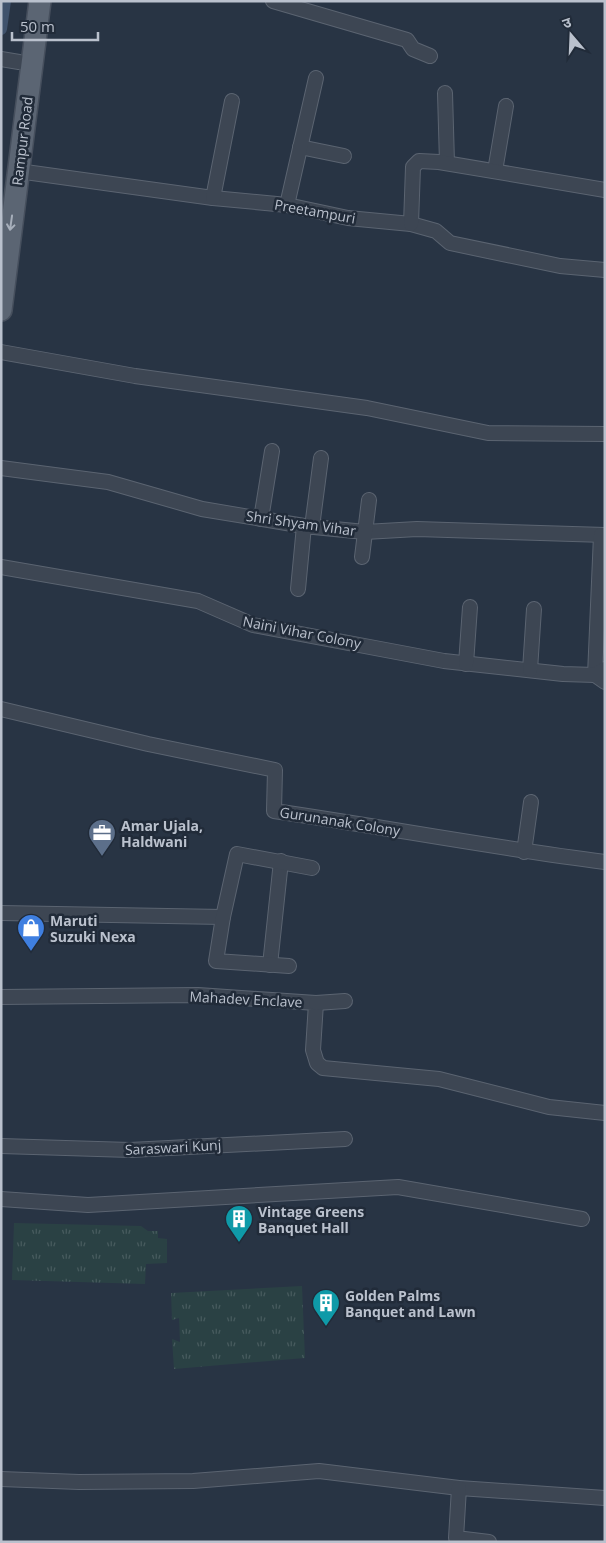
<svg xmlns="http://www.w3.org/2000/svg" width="606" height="1543" font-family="'Open Sans','Noto Sans Devanagari',sans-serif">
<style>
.grass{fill:url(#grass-tufts)}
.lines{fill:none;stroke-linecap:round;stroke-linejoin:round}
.canal{stroke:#3f526c;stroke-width:12}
.minor-casing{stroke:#5b6471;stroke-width:16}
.primary-casing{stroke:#464f5d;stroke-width:24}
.minor{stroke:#3d4653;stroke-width:14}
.primary{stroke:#5b6573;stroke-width:21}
.oneway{stroke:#a7afbb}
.labels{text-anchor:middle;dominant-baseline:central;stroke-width:5;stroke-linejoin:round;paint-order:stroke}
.street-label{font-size:14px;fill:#bac1cd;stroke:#212b39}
.poi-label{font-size:14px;font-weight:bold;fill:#bac1cd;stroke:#212b39;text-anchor:start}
</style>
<defs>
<pattern id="grass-tufts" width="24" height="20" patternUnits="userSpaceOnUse" patternTransform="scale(1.25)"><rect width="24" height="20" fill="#2a4144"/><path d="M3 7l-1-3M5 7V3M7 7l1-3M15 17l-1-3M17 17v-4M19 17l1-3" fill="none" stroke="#475b5e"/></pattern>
</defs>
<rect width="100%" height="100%" fill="#283444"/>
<!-- grass -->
<g class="grass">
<polygon points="14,1223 141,1226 148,1231 158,1231 158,1238 167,1239 167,1263 146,1264 145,1284 12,1280"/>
<polygon points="302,1286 305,1358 174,1369 172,1339 180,1342 179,1318 172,1320 171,1293"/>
</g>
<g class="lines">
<!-- canal -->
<polyline class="canal" points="1,29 5,1"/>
<defs>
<g id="minor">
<polyline points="273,1 407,40 413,49 430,56"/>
<polyline points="1,59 19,62"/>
<polyline points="445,93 447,163"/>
<polyline points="300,147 344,156"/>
<polyline points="18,171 213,198 287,205 348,218 411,224 436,231 450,243 560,266 605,270"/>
<polyline points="495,171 506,106"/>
<polyline points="213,198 232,101"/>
<polyline points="287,205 316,78"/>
<polyline points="411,224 413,167 419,161 439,162 605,190"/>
<polyline points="1,352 135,376 367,408 488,433 605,434"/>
<polyline points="1,468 108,482 202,509 304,526 365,532 417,529 605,535"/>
<polyline points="261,519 272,451"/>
<polyline points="312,527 321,458"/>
<polyline points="601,535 595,675 605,682"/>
<polyline points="362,557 369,500"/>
<polyline points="1,567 198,601 253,625 444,661 563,674 595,675 605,669"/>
<polyline points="298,589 304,526"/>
<polyline points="466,664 470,607"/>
<polyline points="530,670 534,609"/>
<path d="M1 709 148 744 275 770 274 811C384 827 494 848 605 862"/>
<polyline points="524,852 531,802"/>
<polyline points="1,913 223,917"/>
<polyline points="270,965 281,861"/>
<polyline points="289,966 216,961 223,917 237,854 312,868"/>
<polyline points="1,997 198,995 316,1003 313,1050 317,1063 323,1068 439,1079 549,1107 605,1113"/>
<polyline points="316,1003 345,1001"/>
<polyline points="1,1146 130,1150 345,1139"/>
<polyline points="1,1199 88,1205 398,1187 582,1219"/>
<polyline points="1,1479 79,1482 193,1481 319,1471 459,1488 605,1498"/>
<polyline points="459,1488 456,1538 489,1542"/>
</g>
<polyline id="primary" points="1,310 40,1"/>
</defs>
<!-- minor casing -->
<use href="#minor" class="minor-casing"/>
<!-- primary casing -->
<use href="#primary" class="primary-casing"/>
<!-- minor -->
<use href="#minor" class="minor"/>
<!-- primary -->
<use href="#primary" class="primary"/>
</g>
<!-- one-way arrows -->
<defs><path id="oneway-shaft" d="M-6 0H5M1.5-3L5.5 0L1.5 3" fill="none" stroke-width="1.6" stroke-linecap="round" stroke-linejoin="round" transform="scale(1.25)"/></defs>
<use class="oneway" href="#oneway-shaft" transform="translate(11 223) rotate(98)"/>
<!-- icons -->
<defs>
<symbol id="office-pin" viewBox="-11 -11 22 30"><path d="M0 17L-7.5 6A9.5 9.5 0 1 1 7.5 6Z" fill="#5c6f8a" stroke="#212b39"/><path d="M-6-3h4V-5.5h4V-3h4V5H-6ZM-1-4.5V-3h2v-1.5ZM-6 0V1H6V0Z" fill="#fff"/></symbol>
<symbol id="shop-pin" viewBox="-11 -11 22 30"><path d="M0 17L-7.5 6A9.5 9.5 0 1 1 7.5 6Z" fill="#3f7fe0" stroke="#212b39"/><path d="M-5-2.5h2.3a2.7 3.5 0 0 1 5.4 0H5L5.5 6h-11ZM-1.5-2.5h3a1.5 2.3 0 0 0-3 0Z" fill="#fff"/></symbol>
<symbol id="building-pin" viewBox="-11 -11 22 30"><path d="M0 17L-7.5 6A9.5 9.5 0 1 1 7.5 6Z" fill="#0f9aa8" stroke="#212b39"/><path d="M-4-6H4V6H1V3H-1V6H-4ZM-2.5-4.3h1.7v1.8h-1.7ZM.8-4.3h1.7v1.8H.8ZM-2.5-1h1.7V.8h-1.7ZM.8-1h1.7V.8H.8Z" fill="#fff"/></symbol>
</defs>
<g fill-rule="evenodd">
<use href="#office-pin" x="86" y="817" width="32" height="43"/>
<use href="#shop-pin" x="15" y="912" width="32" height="43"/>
<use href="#building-pin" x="223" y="1203" width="32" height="43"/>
<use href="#building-pin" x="310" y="1287" width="32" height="43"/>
</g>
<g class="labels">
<!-- street labels -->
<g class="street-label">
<text transform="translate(22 141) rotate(-83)">Rampur Road</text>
<text transform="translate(315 211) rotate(10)">Preetampuri</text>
<text transform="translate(301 523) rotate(8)">Shri Shyam Vihar</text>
<text transform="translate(302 632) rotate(11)">Naini Vihar Colony</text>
<text transform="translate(340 821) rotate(9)">Gurunanak Colony</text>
<text transform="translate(246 999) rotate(3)">Mahadev Enclave</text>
<text transform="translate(173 1147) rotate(-3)">Saraswari Kunj</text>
</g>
<!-- poi labels -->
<g class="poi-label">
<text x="121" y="825">Amar Ujala,<tspan x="121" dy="16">Haldwani</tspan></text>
<text x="50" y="920">Maruti<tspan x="50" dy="16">Suzuki Nexa</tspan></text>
<text x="258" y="1211">Vintage Greens<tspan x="258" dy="16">Banquet Hall</tspan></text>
<text x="345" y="1295">Golden Palms<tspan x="345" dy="16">Banquet and Lawn</tspan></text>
</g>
</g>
<!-- border -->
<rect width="606" height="1543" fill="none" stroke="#bac1cd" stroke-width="5"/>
<!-- north arrow -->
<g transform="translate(571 35) rotate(341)" stroke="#212b39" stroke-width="4" paint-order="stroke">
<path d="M0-4L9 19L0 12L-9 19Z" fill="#bac1cd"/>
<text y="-8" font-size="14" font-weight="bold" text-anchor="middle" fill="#bac1cd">उ</text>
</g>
<!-- scale -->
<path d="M12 32v8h86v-8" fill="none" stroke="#bac1cd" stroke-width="2.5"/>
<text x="20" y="32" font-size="15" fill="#bac1cd" stroke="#212b39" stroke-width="4" paint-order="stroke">50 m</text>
</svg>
